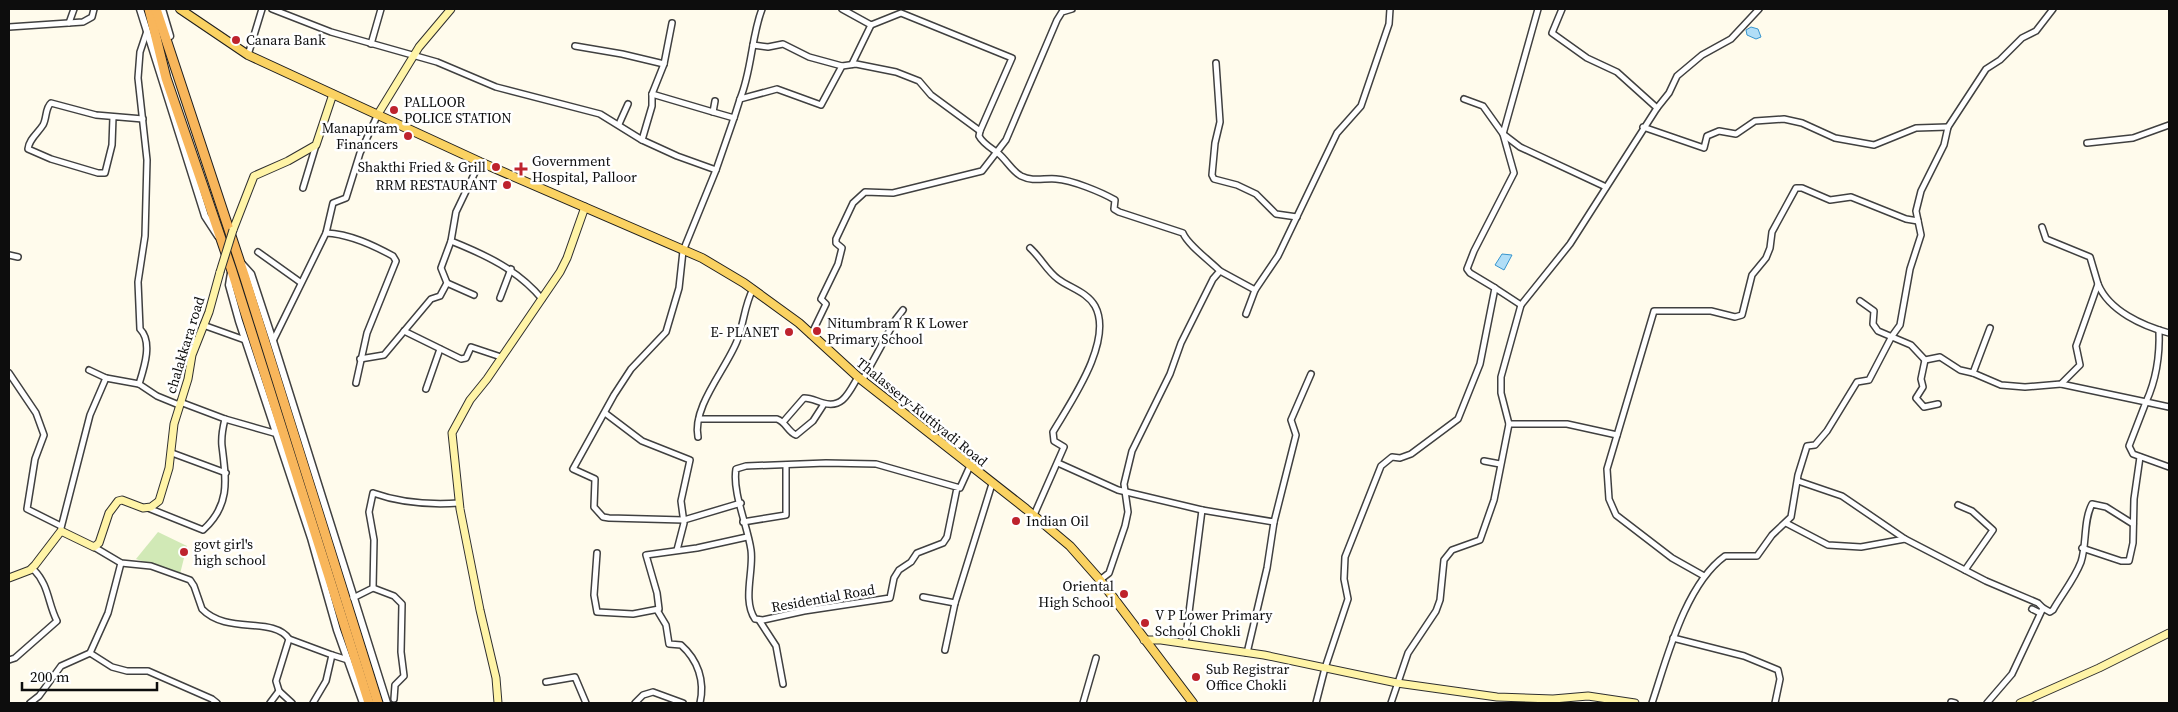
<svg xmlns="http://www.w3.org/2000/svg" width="2178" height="712" font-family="'Source Serif 4',serif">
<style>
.green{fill:#d1e9b6}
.water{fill:#b1def7;stroke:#3795ce}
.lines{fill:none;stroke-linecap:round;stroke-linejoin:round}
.minor-casing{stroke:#404040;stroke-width:8}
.tertiary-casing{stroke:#404040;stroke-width:9}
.secondary-casing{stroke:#2f2f2f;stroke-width:9}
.primary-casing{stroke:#1e1e1e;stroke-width:10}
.trunk-casing{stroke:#1e1e1e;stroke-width:11}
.minor{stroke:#fff;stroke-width:5}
.tertiary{stroke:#fff;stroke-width:6}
.secondary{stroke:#fff4a7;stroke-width:7}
.primary{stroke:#fad262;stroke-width:8}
.trunk{stroke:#f8b65b;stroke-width:9}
.secondary-bridge-casing{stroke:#2f2f2f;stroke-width:9;stroke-linecap:butt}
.secondary-bridge{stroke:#fff4a7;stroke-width:7}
.poi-dot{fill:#be232d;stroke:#fff;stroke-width:2}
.labels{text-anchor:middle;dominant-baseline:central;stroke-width:5;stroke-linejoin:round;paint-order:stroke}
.poi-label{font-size:14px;fill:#0d0d0d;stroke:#fff;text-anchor:start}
.street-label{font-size:14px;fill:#0d0d0d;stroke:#fff}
</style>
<rect width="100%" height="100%" fill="#fffbec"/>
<!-- green -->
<polygon class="green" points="158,532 187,546 180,574 136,559"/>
<!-- water -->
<g class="water">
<polygon points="1751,27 1758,29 1761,37 1756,39 1747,35 1746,30"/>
<polygon points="1502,254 1512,255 1504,270 1495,265"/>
</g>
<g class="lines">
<defs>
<g id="minor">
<polyline points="272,9 331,32 437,62 496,87 600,114 642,140 677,156 716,170"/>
<path d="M842 9 871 25 901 13 1012 58 980 131 979 136C983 144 993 149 999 154 1007 161 1012 171 1021 176 1033 182 1044 178 1056 179 1072 180 1101 192 1115 200L1114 209 1119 212 1183 233C1187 244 1210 261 1220 271L1213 279 1181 343 1170 374 1132 451 1124 484 1128 512 1125 526 1109 573 1100 580"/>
<polyline points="1562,9 1552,33 1587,58 1617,72 1657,108 1669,93 1677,76 1702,55 1731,39 1759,9"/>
<polyline points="69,23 74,9"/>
<polyline points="9,27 83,22 92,17 94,9"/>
<path d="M147 31 140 52 138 78 147 160 145 236 138 282 140 329C153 342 144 368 139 384L157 396 179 405"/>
<polyline points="371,44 381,9"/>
<polyline points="753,45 768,47 783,44 809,57 842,66"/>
<polyline points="575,46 622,54 664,64"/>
<polyline points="248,55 262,9"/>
<polyline points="1216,63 1220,122 1215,143 1212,175 1214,179 1237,185 1256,194 1276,214 1297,217"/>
<polyline points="852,64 871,25"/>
<polyline points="652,94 713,112"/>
<path d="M740 99C752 70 751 38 762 9"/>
<polyline points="1464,99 1483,106 1503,134 1520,147 1606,187"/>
<polyline points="715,101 713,112 734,118 740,99 777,89 821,105 842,66 856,64 896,72 919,81 931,95 980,131"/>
<path d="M113 117 112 145 105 173H98L51 159 28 149C29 139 38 133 43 125 47 118 45 108 51 103L96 115 143 119"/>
<polyline points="734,118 716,170 683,251 679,288 666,332 631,369 614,395 573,469 595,479 594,507 603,517 609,518 684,520 741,503"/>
<polyline points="619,124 628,104"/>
<polyline points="1643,127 1704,148 1707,136 1719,131 1736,134 1755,121 1784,119 1802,123 1835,138 1874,145 1916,128 1948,127"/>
<polyline points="642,140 652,106 652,94 664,64 672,23"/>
<polyline points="2087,143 2133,138 2169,125"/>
<path d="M480 162 456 212 451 241C486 255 518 270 542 299"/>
<polyline points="303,188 316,145"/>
<path d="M326 233C350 234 373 245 393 256L396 261 367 333 356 383"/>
<path d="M1030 248C1041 258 1047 271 1058 279 1070 288 1087 292 1095 306 1114 341 1070 403 1053 432L1054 441 1064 447 1034 515"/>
<polyline points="258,252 300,282"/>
<polyline points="9,255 18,257"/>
<polyline points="1220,271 1255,290 1278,256 1337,133 1361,106 1389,24 1390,9"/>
<polyline points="447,283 474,295"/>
<path d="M2098 284C2109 311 2143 326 2169 333"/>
<polyline points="1495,288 1521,305"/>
<polyline points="500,298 511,269"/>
<polyline points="1860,301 1874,311 1873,324 1878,331 1911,345 1925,360 1940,357 1960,370 1973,373 1990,328"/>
<polyline points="1246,314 1255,290"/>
<polyline points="203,325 245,340"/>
<path d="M2159 330C2160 356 2157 378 2146 402L2169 407"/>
<polyline points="404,331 461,359 466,358 471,347 501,357"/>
<polyline points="811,335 826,304 821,299 838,264 842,248 836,243 836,239 853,203 865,192 893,193 982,171 1006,140 1057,20 1062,12 1072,9"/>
<polyline points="273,341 326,233 333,203 346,198 360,153 378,114"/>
<polyline points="360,359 384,355 431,299 440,296 447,283 441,268 451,241"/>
<polyline points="1925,360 1921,379 1923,387 1916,398 1924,407 1938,404"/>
<polyline points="89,370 106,378 139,384"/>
<polyline points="9,373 36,413 44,435 35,459 27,509 61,526"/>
<polyline points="1973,373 2001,385 2025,387 2061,384 2080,365 2076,346 2098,284 2090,257 2046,239 2042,227"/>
<polyline points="862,381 896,319 903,310"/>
<polyline points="2061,384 2146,402 2129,446 2133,454 2169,467"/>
<polyline points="426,389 440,349"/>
<polyline points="605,413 642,441 690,460 681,501 684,523 677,550"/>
<polyline points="225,419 274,433"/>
<path d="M699 419H777C786 422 788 432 796 435L813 421 824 404"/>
<path d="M784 421 804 398C811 398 816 401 823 403 843 409 849 392 858 377"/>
<polyline points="1509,424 1567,424 1617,435"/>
<path d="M698 437C692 407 726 369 737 341 744 324 744 306 753 289"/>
<polyline points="172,453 226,473"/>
<polyline points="1484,461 1500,464"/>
<polyline points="1058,463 1118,490 1202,510"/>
<polyline points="1798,481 1842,496 1905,539"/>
<path d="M957 488 947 537 943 543 917 553 911 562 899 570 894 578 890 598 804 611 763 620 755 619C742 600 754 571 751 550 748 527 732 492 736 469L746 466 826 463 876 464 960 488 970 466"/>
<polyline points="1958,505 1972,511 1993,530 1965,570"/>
<path d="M148 508 203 530C231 505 226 479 222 446 221 437 223 427 225 419L180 402"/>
<polyline points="743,522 786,515 786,465"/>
<polyline points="1786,523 1828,545 1861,547 1905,539 1986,581 2038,603 2043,608 2012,674 1987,703"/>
<polyline points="61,528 90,415 106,378"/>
<path d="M94 547 121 563 151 566 190 580 194 586 202 609C227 635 273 616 289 639L276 681 279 691 292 703"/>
<polyline points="2082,548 2121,561 2129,561 2133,543 2134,499 2140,457"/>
<polyline points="597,553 594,595 597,612 633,614 659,609 657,593 646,555 697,548 747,537"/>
<polyline points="1704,576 1672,558 1616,515 1609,499 1607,469 1654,311 1711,311 1735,317 1742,315 1752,275 1766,258 1770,248 1772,232 1796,188 1802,188 1830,200 1851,197 1906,219 1918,221"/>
<polyline points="373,588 394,596 402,604 401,652 404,676 395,685 394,699"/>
<polyline points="923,597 955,603"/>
<path d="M353 598 373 588 374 540 369 512 373 493C401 503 429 505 459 503"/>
<path d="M2043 608 2050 612 2053 610C2062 594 2074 580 2081 562 2087 544 2083 521 2092 504L2106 507 2133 524"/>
<polyline points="2032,609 2040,613"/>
<path d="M657 610 666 625 669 644 681 645C698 660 705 681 700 703"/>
<polyline points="759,620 776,646 783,684"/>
<polyline points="1673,638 1744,656 1778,670 1780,679 1775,703"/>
<polyline points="289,639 332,655 326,681 313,703"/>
<polyline points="1185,644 1202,510 1274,522"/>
<polyline points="945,650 955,603 992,484"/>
<polyline points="90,653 112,667 127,671 148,671 212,699 217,703"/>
<polyline points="1247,653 1267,568 1274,522 1296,435 1291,420 1311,374"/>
<polyline points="332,655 348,660"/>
<path d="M9 660 15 658 57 621C48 604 49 585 34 570H30"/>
<polyline points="546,682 575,677 586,703"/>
<polyline points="1951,702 1955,703"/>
<polyline points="30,703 39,696 61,666 90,653 108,613 121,563"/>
<polyline points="270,703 279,691"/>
<polyline points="635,703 643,695 653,692 683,703"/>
<polyline points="1083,703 1096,658"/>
<polyline points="1316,703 1325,668 1348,599 1344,579 1345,557 1381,466 1392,457 1400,458 1411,454 1458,419 1480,364 1495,288 1470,273 1467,269 1474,251 1514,173 1503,134 1538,9"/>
<polyline points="1391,703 1408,653 1436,611 1440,600 1444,560 1452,550 1480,540 1494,500 1509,424 1501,393 1501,377 1521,305 1570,244 1657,108"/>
<path d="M1652 703C1667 658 1685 585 1725 556H1757L1772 535 1791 517 1798 475 1807 446 1815 445 1827 431 1857 382 1869 380 1892 336 1900 325 1910 269 1921 235 1916 211 1921 191 1944 145 1948 127 1986 69 2000 60 2022 38 2036 31 2053 9"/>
</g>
<g id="tertiary">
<polyline points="140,9 205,216 218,236"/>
<polyline points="162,9 170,36"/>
<polyline points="242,264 251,274 273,341 387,703"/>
<polyline points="231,273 229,285 239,321 311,538 337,630 363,703"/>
</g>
<g id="secondary">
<polyline points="378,114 419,47 451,9"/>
<polyline points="233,230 254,176 288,161 316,145 333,94"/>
<polyline points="9,578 30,570 35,565 61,531 94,547 99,543 109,513 118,501 122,500 143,508 151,507 159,501 169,468 174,424 188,379 192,355 209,312 220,272"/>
<polyline points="1144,640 1161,640 1264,655 1397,683 1497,697 1553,699 1588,696 1635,703"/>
<polyline points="498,703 496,678 480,610 460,509 452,433 470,400 487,379 560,272 567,258 585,207"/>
<polyline points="2020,703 2099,668 2169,633"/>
</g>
<polyline id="primary" points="180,9 248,55 480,162 702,258 744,283 799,323 858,377 1026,509 1070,546 1100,580 1193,703"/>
<g id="trunk">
<polyline points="149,9 166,78 232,271 369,703"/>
<polyline points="156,9 244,275 378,703"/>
</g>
</defs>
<!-- minor casing -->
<use href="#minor" class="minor-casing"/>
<!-- tertiary casing -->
<use href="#tertiary" class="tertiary-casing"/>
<!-- secondary casing -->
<use href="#secondary" class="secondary-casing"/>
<!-- primary casing -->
<use href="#primary" class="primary-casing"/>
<!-- trunk casing -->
<use href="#trunk" class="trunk-casing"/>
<!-- minor -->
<use href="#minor" class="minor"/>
<!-- tertiary -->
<use href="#tertiary" class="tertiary"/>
<!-- secondary -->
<use href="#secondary" class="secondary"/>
<!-- primary -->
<use href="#primary" class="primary"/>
<!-- trunk -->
<use href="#trunk" class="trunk"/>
<defs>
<polyline id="secondary-bridge" points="220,272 233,230"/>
</defs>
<!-- secondary-bridge casing -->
<use href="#secondary-bridge" class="secondary-bridge-casing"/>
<!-- secondary-bridge -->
<use href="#secondary-bridge" class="secondary-bridge"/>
</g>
<!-- markers -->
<g class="poi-dot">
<circle cx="236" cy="40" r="5"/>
<circle cx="394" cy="110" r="5"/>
<circle cx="408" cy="136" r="5"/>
<circle cx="496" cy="167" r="5"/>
<path d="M518.5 161.5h5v5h5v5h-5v5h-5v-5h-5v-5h5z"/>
<circle cx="507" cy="185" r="5"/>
<circle cx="817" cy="331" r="5"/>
<circle cx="789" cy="332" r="5"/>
<circle cx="1016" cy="521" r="5"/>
<circle cx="184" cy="552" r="5"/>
<circle cx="1124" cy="594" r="5"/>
<circle cx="1145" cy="623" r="5"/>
<circle cx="1196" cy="677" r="5"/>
</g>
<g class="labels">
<!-- poi labels -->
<g class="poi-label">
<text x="246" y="40">Canara Bank</text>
<text x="404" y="102">PALLOOR<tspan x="404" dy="16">POLICE STATION</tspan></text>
<text x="398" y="128" text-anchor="end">Manapuram<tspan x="398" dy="16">Financers</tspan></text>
<text x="532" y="161">Government<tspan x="532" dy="16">Hospital, Palloor</tspan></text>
<text x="486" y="167" text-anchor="end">Shakthi Fried &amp; Grill</text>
<text x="497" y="185" text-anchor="end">RRM RESTAURANT</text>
<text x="827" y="323">Nitumbram R K Lower<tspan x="827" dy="16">Primary School</tspan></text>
<text x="779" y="332" text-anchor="end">E- PLANET</text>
<text x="1026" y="521">Indian Oil</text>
<text x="194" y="544">govt girl's<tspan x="194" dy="16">high school</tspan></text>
<text x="1114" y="586" text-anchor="end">Oriental<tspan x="1114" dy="16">High School</tspan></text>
<text x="1155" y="615">V P Lower Primary<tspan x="1155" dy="16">School Chokli</tspan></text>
<text x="1206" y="669">Sub Registrar<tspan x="1206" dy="16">Office Chokli</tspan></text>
</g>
<!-- street labels -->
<g class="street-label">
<text transform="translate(185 345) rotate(-73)">chalakkara road</text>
<text transform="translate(922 412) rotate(39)">Thalassery-Kuttiyadi Road</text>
<text transform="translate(823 598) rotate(-10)">Residential Road</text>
</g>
</g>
<!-- border -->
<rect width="2178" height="712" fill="none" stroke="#0d0d0d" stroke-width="20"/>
<!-- scale -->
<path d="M22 682v8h135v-8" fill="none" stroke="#0d0d0d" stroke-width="2.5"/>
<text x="30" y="682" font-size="15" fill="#0d0d0d" stroke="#ffffff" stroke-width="4" paint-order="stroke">200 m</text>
</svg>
